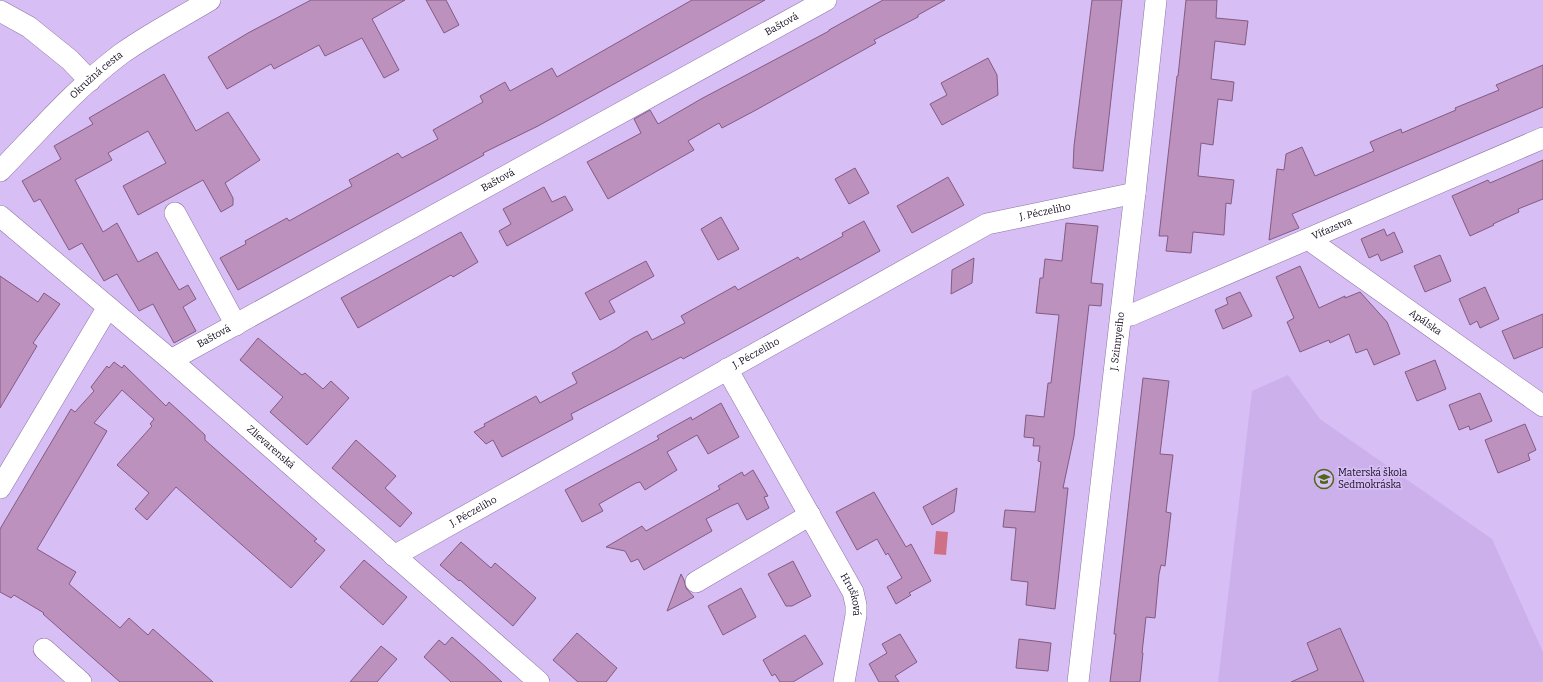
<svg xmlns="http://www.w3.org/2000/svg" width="1543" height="682" font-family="Bitter,serif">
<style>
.built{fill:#ccb0ec}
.water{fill:#ce7187}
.building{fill:#bc91bd;stroke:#835b84}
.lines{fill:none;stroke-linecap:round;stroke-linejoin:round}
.street-casing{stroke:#8c74a6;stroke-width:22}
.street{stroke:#fff;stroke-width:21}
.labels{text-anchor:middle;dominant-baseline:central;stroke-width:3.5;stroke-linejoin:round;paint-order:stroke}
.street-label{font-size:10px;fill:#150c1f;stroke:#d7bef4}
.poi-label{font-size:10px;fill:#150c1f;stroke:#d7bef4;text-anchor:start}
</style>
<rect width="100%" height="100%" fill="#d7bef4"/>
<!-- built -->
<polygon class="built" points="1288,375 1320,419 1492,539 1543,652 1543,681 1540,682 1218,682 1252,391"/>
<!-- water -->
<polygon class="water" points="936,531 948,532 946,555 934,554"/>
<!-- building -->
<g class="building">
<polygon points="311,0 405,0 372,19 399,70 384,78 362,38 325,56 319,45 274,69 271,64 227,89 208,57 248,33"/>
<polygon points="426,0 446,0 459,25 444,33"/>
<polygon points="692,0 765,0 596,94 538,126 483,153 484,155 238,290 220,258 246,244 245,241 287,218 289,221 352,186 349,180 398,153 402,158 438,139 433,130 483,102 480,96 505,82 510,91 552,68 557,77"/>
<polygon points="883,0 945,0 918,15 918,17 874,40 876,43 756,110 722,128 719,123 688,141 694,150 608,199 587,162 641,133 634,119 650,110 658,124 701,99 829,31 829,30"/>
<polygon points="1092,0 1122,0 1103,171 1073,168 1074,146"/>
<polygon points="1186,0 1217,0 1216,18 1248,21 1245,45 1215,41 1211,79 1234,82 1232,101 1218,99 1213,145 1201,143 1198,176 1234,180 1231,204 1226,203 1224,235 1193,232 1191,253 1166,251 1168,236 1159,236 1177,76 1178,76"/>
<polygon points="988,58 997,75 998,95 942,125 930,104 947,95 941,83"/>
<polygon points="1543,65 1543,107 1292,214 1299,228 1269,240 1277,169 1284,170 1286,154 1302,147 1315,176 1374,151 1370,142 1401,129 1402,133 1456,110 1455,108 1499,90 1496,85"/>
<polygon points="164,74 196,131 228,112 260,160 225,183 233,198 233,205 221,212 203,180 138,215 123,186 166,163 148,131 108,153 112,160 75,180 103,232 117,223 138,262 157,252 179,290 188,285 196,299 183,307 196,331 174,343 153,304 139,311 117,274 104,281 82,243 69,250 40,199 34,202 22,181 61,159 54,146 93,124 89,118"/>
<polygon points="1543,160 1543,199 1518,209 1519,212 1493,224 1494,225 1470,236 1452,196 1488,180 1490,183"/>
<polygon points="855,168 869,193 849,204 835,179"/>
<polygon points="948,177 964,205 912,233 897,206"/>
<polygon points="544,187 552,202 565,196 573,210 507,246 499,231 511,224 503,209"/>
<polygon points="721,217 739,249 718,260 701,229"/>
<polygon points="864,221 880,251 753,321 683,359 681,357 571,414 573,419 502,457 493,440 486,444 474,432 485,426 484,424 536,396 540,403 577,383 572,373 616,349 633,338 647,331 652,340 685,323 681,316 735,286 738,290 798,257 800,260 843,236 842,233"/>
<polygon points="1066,223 1098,226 1091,283 1103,284 1101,306 1089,305 1074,436 1063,488 1068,488 1055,609 1026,605 1028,582 1011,580 1016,528 1003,527 1005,510 1035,512 1041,462 1038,461 1040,446 1033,446 1034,438 1024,437 1026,415 1044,417 1048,383 1051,383 1059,315 1036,313 1040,278 1043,278 1045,259 1062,261"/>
<polygon points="1384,229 1387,236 1394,232 1403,252 1381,261 1378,254 1369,258 1361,239"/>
<polygon points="461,232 478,262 453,277 451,275 358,328 341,298"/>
<polygon points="1440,255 1451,281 1425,292 1414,266"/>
<polygon points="974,258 972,283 951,294 952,270"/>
<polygon points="646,261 654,276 609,301 615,312 600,320 585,293"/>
<polygon points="1300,266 1319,308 1345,296 1345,298 1360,292 1387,322 1400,354 1374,365 1367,349 1356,353 1349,334 1330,343 1329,340 1300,352 1287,322 1294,318 1276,277"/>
<polygon points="0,276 38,302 44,293 60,304 33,343 37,346 0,408"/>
<polygon points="1485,287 1499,319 1480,328 1477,321 1470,325 1459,299"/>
<polygon points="1240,292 1252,316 1223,329 1215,310 1228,304 1226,298"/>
<polygon points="1543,314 1543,347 1514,359 1502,331"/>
<polygon points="258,338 302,375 305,373 323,389 331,381 349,398 307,445 270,412 283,397 240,360"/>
<polygon points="1435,360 1446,389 1417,401 1405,372"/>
<polygon points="114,362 122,368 124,365 166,406 169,402 191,422 205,435 205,440 317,539 314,541 325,550 291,588 176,487 147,520 135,509 149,493 117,465 152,426 150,424 154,419 122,390 94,423 107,431 37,549 76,572 69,584 120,628 129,618 148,635 153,629 213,682 120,682 43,614 44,613 14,595 11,598 0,592 0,529 71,409 75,412 94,391 91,387 107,366 109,368"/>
<polygon points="1143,378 1169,381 1160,454 1173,455 1166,512 1171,513 1165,566 1161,565 1159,574 1155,618 1146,617 1142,653 1143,653 1140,682 1110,682 1116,634 1114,634"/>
<polygon points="1480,393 1492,421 1470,430 1469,426 1459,430 1449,405"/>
<polygon points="721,403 739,437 708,454 697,435 667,452 677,470 645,490 640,482 636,483 599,504 603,511 582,522 565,490 659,439 657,436 691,417 692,420"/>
<polygon points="1525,424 1536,450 1528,454 1530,460 1498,473 1485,440"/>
<polygon points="356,440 396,476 385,488 412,513 400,527 332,468"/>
<polygon points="753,470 768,496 764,497 769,508 747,520 738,503 731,506 706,519 712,531 644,570 638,559 631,562 625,551 606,547 642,526 646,531 720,489 718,486 742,472 744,476"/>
<polygon points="957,488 954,512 932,525 923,507"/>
<polygon points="874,492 906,547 911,544 931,581 909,593 911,595 896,604 887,587 902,578 888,553 886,555 877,539 857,550 836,512"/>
<polygon points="461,542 491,568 495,563 536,598 513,626 460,580 459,581 440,565"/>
<polygon points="364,560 407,597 383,625 340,587"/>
<polygon points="793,561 811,596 792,606 786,606 768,574"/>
<polygon points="681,574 684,580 686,588 694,597 667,611"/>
<polygon points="741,588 756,617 723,635 708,606"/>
<polygon points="1340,628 1364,682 1291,682 1318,670 1307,643"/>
<polygon points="577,633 617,668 606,682 578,682 553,660"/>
<polygon points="900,634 917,662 895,676 899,682 879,682 869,664 887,653 882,644"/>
<polygon points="805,635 823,664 793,682 780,682 775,674 772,676 763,660"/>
<polygon points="452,637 477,659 502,682 451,682 424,657 439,640 445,645"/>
<polygon points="1019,639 1051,643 1048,671 1016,668"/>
<polygon points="381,646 397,659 377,682 350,682"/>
</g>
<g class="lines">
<defs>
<g id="street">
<polyline points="0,11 29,27 70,60 90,81"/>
<path id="s1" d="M0 171C38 132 78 86 121 54 149 34 180 18 210 0"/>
<polyline points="175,213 236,325"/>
<path id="s2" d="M0 216 171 360 539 682"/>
<path id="s3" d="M1308 239 1543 406"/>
<path id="s4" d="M1121 317 1131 315 1543 138"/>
<path id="s5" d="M171 360 826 0"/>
<path id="s6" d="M727 369 853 592 856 605V615L844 682"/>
<polyline points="0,488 108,307"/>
<path id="s7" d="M394 556 987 224 1135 193"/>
<polyline points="696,582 810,515"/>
<polyline points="44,649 81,682"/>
<path id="s8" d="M1078 682 1135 193 1156 0"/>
</g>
</defs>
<!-- street casing -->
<use href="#street" class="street-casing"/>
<!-- street -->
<use href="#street" class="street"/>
</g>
<!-- icons -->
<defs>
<symbol id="school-ring" viewBox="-11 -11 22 22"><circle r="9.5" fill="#d7bef4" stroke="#4e6718" stroke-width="1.5"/><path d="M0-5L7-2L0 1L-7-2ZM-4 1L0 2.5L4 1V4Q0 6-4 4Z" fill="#4e6718"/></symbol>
</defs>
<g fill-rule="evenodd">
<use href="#school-ring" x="1313" y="468" width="22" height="22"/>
</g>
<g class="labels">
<!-- street labels -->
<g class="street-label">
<text stroke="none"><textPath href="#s5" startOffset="697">Baštová</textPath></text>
<text stroke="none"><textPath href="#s1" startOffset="136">Okružná cesta</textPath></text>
<text stroke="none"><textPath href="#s5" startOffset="373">Baštová</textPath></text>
<text stroke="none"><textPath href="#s7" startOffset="739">J. Péczeliho</textPath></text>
<text stroke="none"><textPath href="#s4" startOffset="229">Víťazstva</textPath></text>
<text stroke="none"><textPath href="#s3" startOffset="144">Apálska</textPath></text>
<text stroke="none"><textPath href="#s5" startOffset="49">Baštová</textPath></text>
<text stroke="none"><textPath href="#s8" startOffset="343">J. Szinnyeiho</textPath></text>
<text stroke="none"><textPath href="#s7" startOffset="415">J. Péczeliho</textPath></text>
<text stroke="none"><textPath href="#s2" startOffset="356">Zlievarenská</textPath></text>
<text stroke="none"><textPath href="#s7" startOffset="91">J. Péczeliho</textPath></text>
<text stroke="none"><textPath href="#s6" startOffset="258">Hrušková</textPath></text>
</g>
<!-- poi labels -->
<g class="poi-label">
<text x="1338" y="473">Materská škola<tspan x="1338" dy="12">Sedmokráska</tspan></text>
</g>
</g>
</svg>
